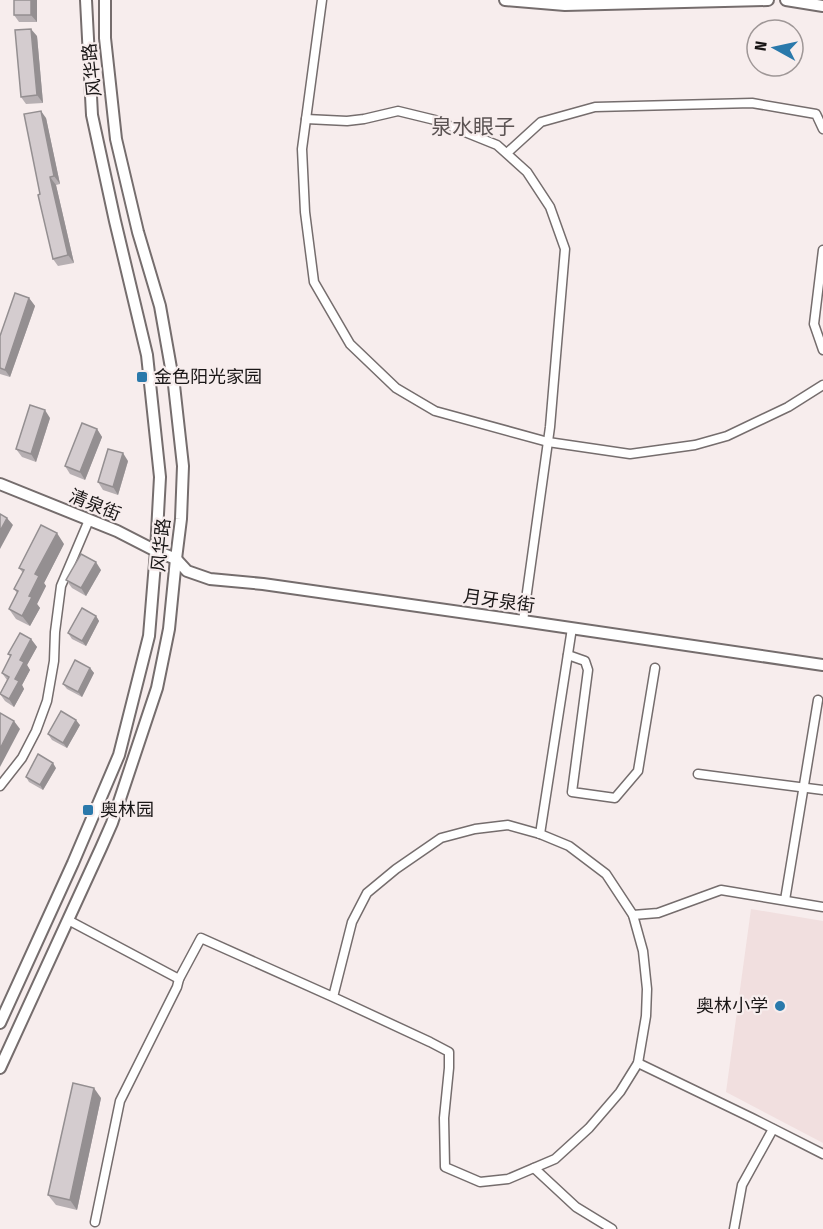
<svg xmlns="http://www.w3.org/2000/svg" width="823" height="1229" font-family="'Fira Sans Condensed','Noto Sans SC',sans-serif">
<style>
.built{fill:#f1dfdf}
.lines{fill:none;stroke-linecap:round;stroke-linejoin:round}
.minor-casing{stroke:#756d6d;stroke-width:11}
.tertiary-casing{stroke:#756d6d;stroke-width:14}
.minor{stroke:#fff;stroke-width:8}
.tertiary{stroke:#fff;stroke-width:10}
.wall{fill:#b6afb2}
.shaded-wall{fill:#948f91}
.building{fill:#d4cccf;stroke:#948f91;stroke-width:1.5}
.poi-dot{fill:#2a79ab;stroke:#f7eded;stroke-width:2}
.labels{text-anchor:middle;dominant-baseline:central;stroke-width:4.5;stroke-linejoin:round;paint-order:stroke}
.street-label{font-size:18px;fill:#1a1717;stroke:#f7eded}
.poi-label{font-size:18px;fill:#1a1717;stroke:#f7eded;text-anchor:start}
.quarter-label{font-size:21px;fill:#5b5353;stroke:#f7eded}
</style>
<rect width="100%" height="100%" fill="#f7eded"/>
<!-- built -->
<polygon class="built" points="751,909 823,921 823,1143 726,1092"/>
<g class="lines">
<defs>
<g id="minor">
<polyline points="322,0 302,149 305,212 314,282 350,344 396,388 435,411 548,442 630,454 695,445 727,436 788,407 823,385"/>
<polyline points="306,119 347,121 364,119 398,111 435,120 497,145 527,172 550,207 565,249 550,427 523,621"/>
<polyline points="507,153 541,122 595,107 752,103 816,114 823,129"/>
<polyline points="823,250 814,324 823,350"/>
<polyline points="568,655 585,661 588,670 572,792 615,798 638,771 655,668"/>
<polyline points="698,774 823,790"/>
<polyline points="0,786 22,758 36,731 47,701 54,661 55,632 61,586 89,520"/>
<polyline points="540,834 572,628"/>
<polyline points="785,900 818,700"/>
<polyline points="633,915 658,913 721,890 823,907"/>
<polyline points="68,920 179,979 201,938 333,997 430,1042 449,1052 449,1068 444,1118 445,1167 480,1182 508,1179 555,1159 589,1128 620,1092 638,1063 646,1016 647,989 643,951 633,915 606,874 569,846 540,834 508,825 475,829 441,838 396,869 367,893 352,922 333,997"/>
<polyline points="638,1063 752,1118 823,1154"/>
<polyline points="534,1168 576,1207 612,1229"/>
<polyline points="95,1222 120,1101 177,987 179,979"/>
<polyline points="734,1229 742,1185 773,1129"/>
</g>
<g id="tertiary">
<polyline points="505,0 565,5 768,0"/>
<polyline points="786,0 823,6"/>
<polyline points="0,484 117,531 156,551 176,559 187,571 210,579 263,584 523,621 823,665"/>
<polyline points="0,1023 73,863 119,755 149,636 156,551 160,477 147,355 115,221 92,115 86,0"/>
<polyline points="0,1068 101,848 112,823 157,688 169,629 176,559 181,519 183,466 174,385 160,306 138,232 116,139 105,38 105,0"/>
</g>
</defs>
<!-- minor casing -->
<use href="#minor" class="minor-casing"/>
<!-- tertiary casing -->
<use href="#tertiary" class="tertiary-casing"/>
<!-- minor -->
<use href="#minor" class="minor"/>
<!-- tertiary -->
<use href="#tertiary" class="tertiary"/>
</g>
<!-- wall -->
<g class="wall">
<polygon points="37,0 37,22 19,22 14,15"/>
<polygon points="37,36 43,103 26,104 21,97"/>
<polygon points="46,118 60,184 56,185 74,263 58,266 53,259 40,194"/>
<polygon points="29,298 35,306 10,377 0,374 0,336"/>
<polygon points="50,418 36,462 22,457 16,449"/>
<polygon points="97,429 102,437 85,480 70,474 65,466"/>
<polygon points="128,461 118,495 103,490 98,482"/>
<polygon points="64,544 44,583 46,586 37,604 40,608 30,626 16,619 9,609 17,593 14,589 23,573 19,568"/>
<polygon points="101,570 86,596 72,588 66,580"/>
<polygon points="96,616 99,621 86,646 72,639 68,633"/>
<polygon points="31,639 37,647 27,665 30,670 22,685 24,689 14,707 5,701 0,694 7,680 2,673 11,657 8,654"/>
<polygon points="90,668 94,673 82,697 67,689 63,684"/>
<polygon points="80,725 67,748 52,740 48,734"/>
<polygon points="56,768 43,790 29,782 26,777"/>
<polygon points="101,1098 77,1210 56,1205 48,1195"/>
</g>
<!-- shaded-wall -->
<g class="shaded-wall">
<polygon points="31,0 37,0 37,22 31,15"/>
<polygon points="31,29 37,36 43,103 37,95"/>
<polygon points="41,111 46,118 60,184 54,176"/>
<polygon points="50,177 56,185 74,263 68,255"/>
<polygon points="29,298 35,306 10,377 5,370"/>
<polygon points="45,410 50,418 36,462 31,454"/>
<polygon points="97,429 102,437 85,480 80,472"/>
<polygon points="123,453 128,461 118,495 113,487"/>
<polygon points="7,518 13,525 0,549 0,531"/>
<polygon points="57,533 64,544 44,583 46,586 37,604 40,608 30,626 22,616 35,574"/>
<polygon points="96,562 101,570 86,596 81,588"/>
<polygon points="96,616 99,621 86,646 82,641"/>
<polygon points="31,639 37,647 27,665 30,670 22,685 24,689 14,707 9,699 20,660"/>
<polygon points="90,668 94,673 82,697 78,692"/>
<polygon points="76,720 80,725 67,748 63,743"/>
<polygon points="14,721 20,729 0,767 0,749"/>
<polygon points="53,763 56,768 43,790 40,785"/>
<polygon points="94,1088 101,1098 77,1210 70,1200"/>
</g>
<!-- building -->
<g class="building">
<rect x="14" y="0" width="17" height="15"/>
<polygon points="31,29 37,95 21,97 15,30"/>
<polygon points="41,111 54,176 50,177 68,255 53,259 38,195 40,194 24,114"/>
<polygon points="15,293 29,298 5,370 0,368 0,336"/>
<polygon points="30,405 45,410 31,454 16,449"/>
<polygon points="82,423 97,429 80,472 65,466"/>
<polygon points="108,449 123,453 113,487 98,482"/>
<polygon points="0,514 7,518 0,531"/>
<polygon points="41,525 57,533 35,574 39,576 29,596 32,597 22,616 9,609 18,591 14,589 24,570 19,568"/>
<polygon points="81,554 96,562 81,588 66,580"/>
<polygon points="82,608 96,616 82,641 68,633"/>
<polygon points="20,633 31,639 20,660 24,662 15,679 19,681 9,699 0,694 9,677 2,673 11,655 8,654"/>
<polygon points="75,660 90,668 78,692 63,684"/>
<polygon points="61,711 76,720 63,743 48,734"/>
<polygon points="0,713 14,721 0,749"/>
<polygon points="38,754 53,763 40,785 26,777"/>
<polygon points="73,1083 94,1088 70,1200 48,1195"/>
</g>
<!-- markers -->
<g class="poi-dot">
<rect x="136" y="371" width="12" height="12" rx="3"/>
<rect x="82" y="804" width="12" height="12" rx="3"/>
<circle cx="780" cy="1006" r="6"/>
</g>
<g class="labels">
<!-- street labels -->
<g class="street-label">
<text transform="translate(92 70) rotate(-96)">风华路</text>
<text transform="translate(95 505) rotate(22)">清泉街</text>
<text transform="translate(161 545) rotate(-84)">风华路</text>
<text transform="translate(499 601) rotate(8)">月牙泉街</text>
</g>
<!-- poi labels -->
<g class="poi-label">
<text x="154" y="377">金色阳光家园</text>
<text x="100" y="810">奥林园</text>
<text x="768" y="1006" text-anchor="end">奥林小学</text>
</g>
<!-- quarter labels -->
<g class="quarter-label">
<text x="473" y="127">泉水眼子</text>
</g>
</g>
<!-- north arrow -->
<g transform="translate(775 48) rotate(278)"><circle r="28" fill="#f7eded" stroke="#9f9797" stroke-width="1.5"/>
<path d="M0-4.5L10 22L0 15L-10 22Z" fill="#2a79ab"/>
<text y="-9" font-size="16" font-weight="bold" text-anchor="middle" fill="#1a1717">N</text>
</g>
</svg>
